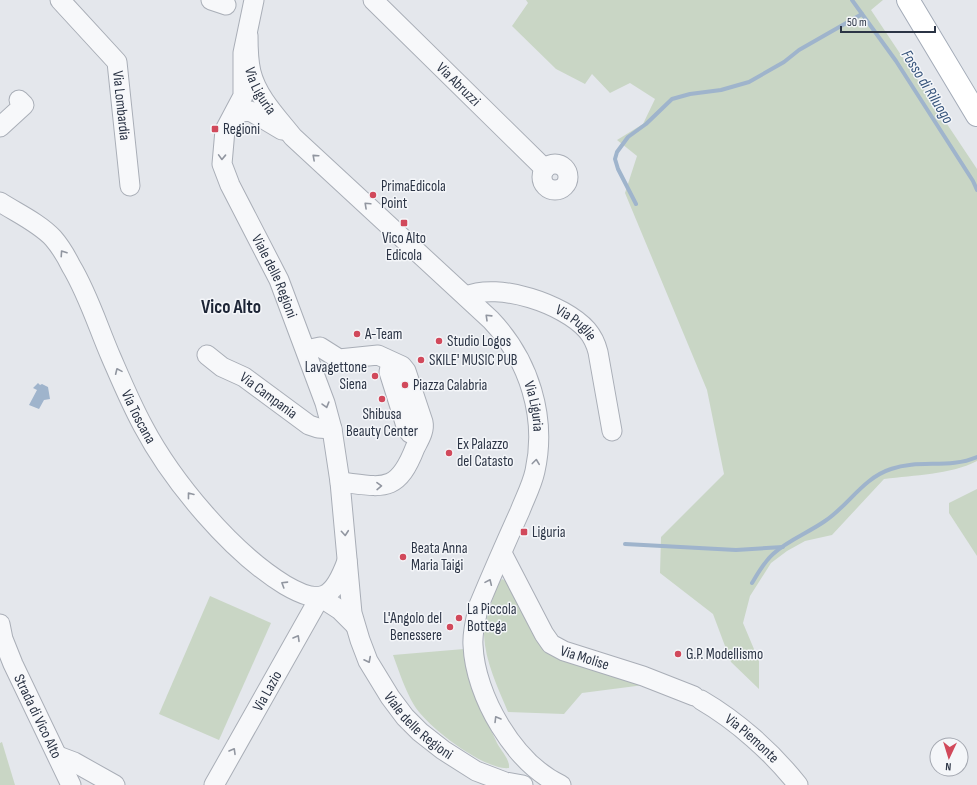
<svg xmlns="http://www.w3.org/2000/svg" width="977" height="785" font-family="'Sofia Sans Condensed',sans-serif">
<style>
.green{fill:#c9d6c5}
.water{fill:#9fb4cc}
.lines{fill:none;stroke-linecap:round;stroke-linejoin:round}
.stream{stroke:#9fb4cc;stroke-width:4}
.minor-casing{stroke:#a9aeb7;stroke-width:21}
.major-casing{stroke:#a3abb8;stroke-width:24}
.minor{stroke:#f7f8fa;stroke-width:19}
.major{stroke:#fff;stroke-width:22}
.oneway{stroke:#9196a0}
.poi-dot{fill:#d1495b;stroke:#f4f6f9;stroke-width:1.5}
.labels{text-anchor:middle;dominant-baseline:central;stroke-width:3;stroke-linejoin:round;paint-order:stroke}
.street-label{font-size:15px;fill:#2b3445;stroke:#f4f6f9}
.poi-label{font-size:15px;fill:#2b3445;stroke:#f4f6f9;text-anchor:start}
.water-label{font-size:16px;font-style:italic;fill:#34527a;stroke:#f4f6f9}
.district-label{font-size:19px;font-weight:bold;fill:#1d2536;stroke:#f4f6f9}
</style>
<rect width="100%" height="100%" fill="#e4e7ec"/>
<!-- green -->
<g class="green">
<path d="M526 0H883L871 10 977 169V461C949 475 915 475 884 479L832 535 805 541 787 551 771 563 750 596 743 623 759 661V689L731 662 713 614 660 573 661 537 724 474 707 390 625 193 637 156 617 140 643 124 655 99 630 83 610 93 592 74 585 84 556 69 512 26 528 3Z"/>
<polygon points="977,489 977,556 949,513 949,503"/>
<path d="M502 579 508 582 533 633 644 685 582 693 564 714 508 712C498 688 485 661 484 635 484 625 488 614 491 604 494 596 496 586 502 579Z"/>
<polygon points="210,596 271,623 219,740 159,714"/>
<path d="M464 649C471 681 483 713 497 743 501 751 510 759 509 768 485 771 426 726 414 705 405 690 399 671 393 655Z"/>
<polygon points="2,742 15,785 0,785 0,743"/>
</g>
<!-- water -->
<polygon class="water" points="38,383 40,385 42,384 48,387 50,399 44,400 39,409 29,405 37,390 33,388"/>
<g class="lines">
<!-- stream -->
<g class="stream">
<polyline points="852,0 896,61 973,181 977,190"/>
<polyline points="636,204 618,169 615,159 617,152 628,137 646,124 672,99 690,94 721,90 749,82 784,62 799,50 862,14"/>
<polyline points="625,544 736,550 783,547"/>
<path d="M752 583C758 573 764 562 773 554 788 540 808 533 825 521 848 506 863 478 891 469 919 459 949 469 977 457"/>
</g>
<defs>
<g id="minor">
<path id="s1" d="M60 0 117 62 130 186"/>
<polyline points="211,0 226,5"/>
<path id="s2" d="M254 0 243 53V96L225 130 222 164 230 185 279 280 325 403 332 429 340 482 352 613 360 640 368 661 390 697 405 717 420 732 443 750 476 771 505 782 523 785"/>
<path id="s3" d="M373 0 545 169"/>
<path id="s4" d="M248 35C248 48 248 60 251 72 257 97 278 118 293 137L491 320C529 360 547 417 535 471 532 485 525 498 520 511 506 542 492 574 479 605 476 618 472 632 473 645 475 696 514 763 561 785"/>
<polyline points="231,120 241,112 250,111 282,130"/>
<polyline points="0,127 24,105 19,100"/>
<circle cx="555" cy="177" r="13"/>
<path id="s5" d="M0 202C17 213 39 223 53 238 60 246 66 256 71 266 88 294 98 327 111 357 121 380 131 404 143 426 172 481 231 552 285 585 321 606 333 599 347 561"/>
<path id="s6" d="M466 296C499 282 564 304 587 330 593 337 596 344 598 352L612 431"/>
<path d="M306 350 320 347 339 359 378 355 402 366 406 371 423 422C425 431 419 440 415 448 397 494 383 487 340 482"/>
<path id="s7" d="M207 355 222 367 244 377 309 425 318 428 332 429"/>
<polyline points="391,362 389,372 406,426 410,433 419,438"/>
<path id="s8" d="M502 553 544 634 551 644 564 651 643 676 694 696"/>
<polyline points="320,597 340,610 354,624"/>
<path id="s9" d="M0 624 3 639 13 664 71 785"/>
<path id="s10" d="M701 700C737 721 772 752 798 785"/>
<polyline points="58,756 74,762 115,785"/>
<path id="s11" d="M214 785 320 597"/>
</g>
<polyline id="major" points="908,0 977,115"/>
</defs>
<!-- minor casing -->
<use href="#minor" class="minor-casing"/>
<!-- major casing -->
<use href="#major" class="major-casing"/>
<!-- minor -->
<use href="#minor" class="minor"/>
<!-- major -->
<use href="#major" class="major"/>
</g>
<!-- one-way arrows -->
<defs><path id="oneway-chevron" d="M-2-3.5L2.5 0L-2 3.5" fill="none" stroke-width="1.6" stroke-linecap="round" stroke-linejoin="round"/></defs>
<g class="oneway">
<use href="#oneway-chevron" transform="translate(222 157) rotate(92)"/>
<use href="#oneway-chevron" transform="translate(315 157) rotate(-138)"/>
<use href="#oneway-chevron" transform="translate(367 205) rotate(-137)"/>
<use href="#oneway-chevron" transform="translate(63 253) rotate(-124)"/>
<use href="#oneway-chevron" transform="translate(488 317) rotate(-136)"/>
<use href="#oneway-chevron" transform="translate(118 371) rotate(-114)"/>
<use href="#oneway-chevron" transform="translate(326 405) rotate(74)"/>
<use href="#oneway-chevron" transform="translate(536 462) rotate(-83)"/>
<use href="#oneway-chevron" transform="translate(379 486) rotate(-1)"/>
<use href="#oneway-chevron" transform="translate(190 495) rotate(-128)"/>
<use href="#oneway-chevron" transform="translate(345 533) rotate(85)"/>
<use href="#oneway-chevron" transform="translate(489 582) rotate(-66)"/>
<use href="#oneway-chevron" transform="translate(284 584) rotate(-148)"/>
<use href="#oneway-chevron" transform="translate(297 638) rotate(-60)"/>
<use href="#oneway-chevron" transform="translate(368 660) rotate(63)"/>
<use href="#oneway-chevron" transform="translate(497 719) rotate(-121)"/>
<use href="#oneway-chevron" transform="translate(233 751) rotate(-60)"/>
</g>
<!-- markers -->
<g class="poi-dot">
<rect x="211" y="125" width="8" height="8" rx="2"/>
<circle cx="373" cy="195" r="4"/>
<rect x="400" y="219" width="8" height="8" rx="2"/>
<circle cx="357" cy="334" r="4"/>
<circle cx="439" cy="341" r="4"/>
<circle cx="421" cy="360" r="4"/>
<circle cx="375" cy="376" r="4"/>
<circle cx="405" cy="385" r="4"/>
<circle cx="382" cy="399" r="4"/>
<circle cx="449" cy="453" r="4"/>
<rect x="520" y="528" width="8" height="8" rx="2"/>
<circle cx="403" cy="557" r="4"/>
<circle cx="459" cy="618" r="4"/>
<circle cx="450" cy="627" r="4"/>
<circle cx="678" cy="654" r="4"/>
</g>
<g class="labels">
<!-- street labels -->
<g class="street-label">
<text stroke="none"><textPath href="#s3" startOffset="120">Via Abruzzi</textPath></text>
<text stroke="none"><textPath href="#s4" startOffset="58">Via Liguria</textPath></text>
<text stroke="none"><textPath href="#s1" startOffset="128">Via Lombardia</textPath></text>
<text stroke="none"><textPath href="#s2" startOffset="294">Viale delle Regioni</textPath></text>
<text stroke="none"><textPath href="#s6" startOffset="118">Via Puglie</textPath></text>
<text stroke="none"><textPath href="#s7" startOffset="74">Via Campania</textPath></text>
<text stroke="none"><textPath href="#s4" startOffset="483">Via Liguria</textPath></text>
<text stroke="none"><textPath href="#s5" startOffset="263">Via Toscana</textPath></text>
<text stroke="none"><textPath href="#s8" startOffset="140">Via Molise</textPath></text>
<text stroke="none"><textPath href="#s11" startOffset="108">Via Lazio</textPath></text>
<text stroke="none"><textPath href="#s9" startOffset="100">Strada di Vico Alto</textPath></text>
<text stroke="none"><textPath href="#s2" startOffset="776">Viale delle Regioni</textPath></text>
<text stroke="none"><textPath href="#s10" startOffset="64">Via Piemonte</textPath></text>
</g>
<!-- poi labels -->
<g class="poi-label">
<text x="223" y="129">Regioni</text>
<text x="381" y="186">PrimaEdicola<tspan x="381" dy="17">Point</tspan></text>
<text x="404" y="238" text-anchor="middle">Vico Alto<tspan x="404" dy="17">Edicola</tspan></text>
<text x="365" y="334">A-Team</text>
<text x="447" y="341">Studio Logos</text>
<text x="429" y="360">SKILE' MUSIC PUB</text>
<text x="367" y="367" text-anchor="end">Lavagettone<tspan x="367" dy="17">Siena</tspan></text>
<text x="413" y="385">Piazza Calabria</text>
<text x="382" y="414" text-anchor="middle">Shibusa<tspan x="382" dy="17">Beauty Center</tspan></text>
<text x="457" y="444">Ex Palazzo<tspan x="457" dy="17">del Catasto</tspan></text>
<text x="532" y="532">Liguria</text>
<text x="411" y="548">Beata Anna<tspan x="411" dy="17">Maria Taigi</tspan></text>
<text x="467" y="609">La Piccola<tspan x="467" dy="17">Bottega</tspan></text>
<text x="442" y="618" text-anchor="end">L'Angolo del<tspan x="442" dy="17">Benessere</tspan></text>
<text x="686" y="654">G.P. Modellismo</text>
</g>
<!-- water labels -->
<g class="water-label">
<text transform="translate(927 87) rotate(58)">Fosso di Riluogo</text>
</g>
<!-- district labels -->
<g class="district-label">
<text x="231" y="307">Vico Alto</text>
</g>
</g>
<!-- north arrow -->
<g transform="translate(949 757) rotate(184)"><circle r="19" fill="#f4f6f9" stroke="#a4a8b1"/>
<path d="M0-3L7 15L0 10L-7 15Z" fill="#d1495b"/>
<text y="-6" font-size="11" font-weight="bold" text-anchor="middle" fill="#2b3445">N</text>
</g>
<!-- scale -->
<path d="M841 26v6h94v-6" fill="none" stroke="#2b3445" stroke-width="2"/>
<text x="847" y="26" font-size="12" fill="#2b3445" stroke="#f4f6f9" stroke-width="3" paint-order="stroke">50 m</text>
</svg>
